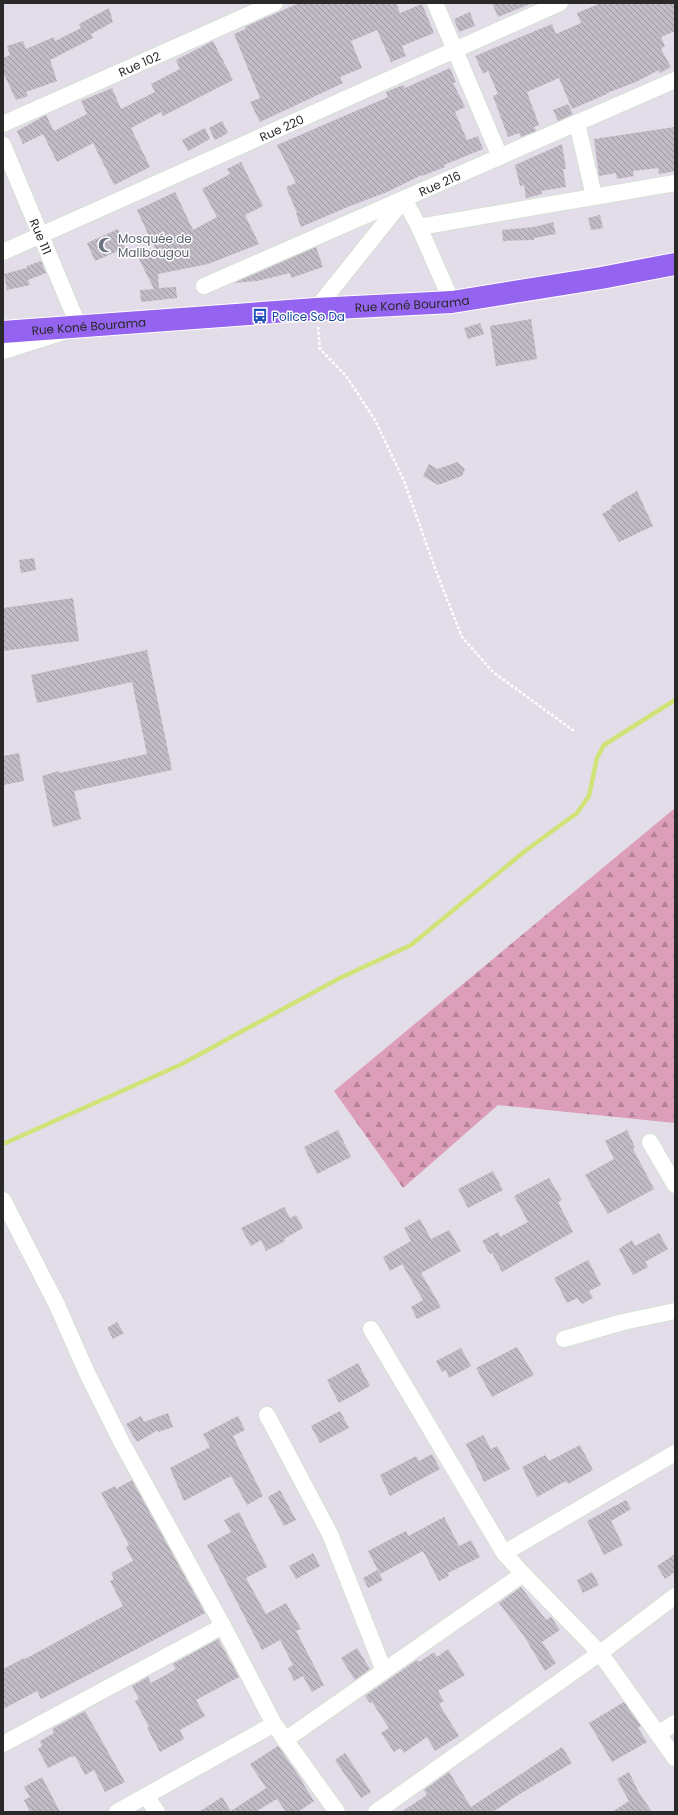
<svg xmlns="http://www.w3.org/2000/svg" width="678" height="1815" font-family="Poppins,sans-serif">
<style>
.forest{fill:url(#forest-firs)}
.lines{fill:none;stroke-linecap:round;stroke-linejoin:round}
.stream{stroke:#d0e379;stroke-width:4.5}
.building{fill:url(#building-back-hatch)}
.street-casing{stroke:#d6e1d2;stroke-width:18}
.highway-casing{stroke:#fff;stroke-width:24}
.path{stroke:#fff;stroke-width:2.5;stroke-dasharray:3 2;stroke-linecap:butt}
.street{stroke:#fff;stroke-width:16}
.highway{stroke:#9463ef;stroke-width:22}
.labels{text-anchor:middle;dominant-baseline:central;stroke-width:3;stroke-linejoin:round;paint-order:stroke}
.street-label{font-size:12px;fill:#292929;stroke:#fff}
.worship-label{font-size:12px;fill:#5b616d;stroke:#fff;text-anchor:start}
.transit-label{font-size:12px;fill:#164399;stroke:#fff;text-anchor:start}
</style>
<defs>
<pattern id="forest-firs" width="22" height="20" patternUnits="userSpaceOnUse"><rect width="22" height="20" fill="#dc9eb8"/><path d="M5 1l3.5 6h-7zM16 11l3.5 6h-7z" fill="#b28196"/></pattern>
<pattern id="building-back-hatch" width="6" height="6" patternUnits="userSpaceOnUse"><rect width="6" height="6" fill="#c1bbc6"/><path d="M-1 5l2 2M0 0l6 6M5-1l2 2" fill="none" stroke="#9d98a1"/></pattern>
</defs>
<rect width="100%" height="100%" fill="#e3ddea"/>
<!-- forest -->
<polygon class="forest" points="675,808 675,1123 498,1105 403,1188 334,1091"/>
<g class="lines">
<!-- stream -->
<polyline class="stream" points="3,1144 180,1065 340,978 411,945 525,851 577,813 589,796 597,758 604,745 675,700"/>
</g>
<!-- building -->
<g class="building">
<polygon points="299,3 396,3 400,13 422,4 434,33 402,46 406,56 391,62 377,30 351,41 362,68 340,77 343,83 260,122 250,102 260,98 234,34 246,29 245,27"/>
<polygon points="492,3 532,3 498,17"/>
<polygon points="601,3 675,3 675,31 661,37 665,46 661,49 671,67 660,73 659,70 636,82 607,93 607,94 572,109 559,78 527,92 539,125 534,127 536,131 521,137 519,133 508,137 493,96 498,94 488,71 483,74 475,56 552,24 556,34 581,23 577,13"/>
<polygon points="109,8 113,22 91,34 93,38 50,60 57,81 26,92 28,96 16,100 3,72 3,58 10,55 7,46 23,41 26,49 54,37 55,41 81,28 79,24"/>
<polygon points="470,12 475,26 459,32 454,19"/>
<polygon points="213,41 233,80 163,116 161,112 131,128 150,167 114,185 93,143 57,162 43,134 23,144 17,131 46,115 54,131 87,114 81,101 112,88 121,109 155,92 151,84 180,69 176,60"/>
<polygon points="450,68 456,82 453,83 465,107 455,112 467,140 478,136 483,149 444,165 445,167 422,176 422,175 387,192 350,206 301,227 296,213 297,213 286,187 296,183 277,145 388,97 386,92 403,85 405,88"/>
<polygon points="568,104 573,114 558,121 553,110"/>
<polygon points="222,121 228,133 215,140 209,128"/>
<polygon points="675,127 675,171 659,174 658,168 633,171 634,176 617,179 616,173 599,176 594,139"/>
<polygon points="205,128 210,139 188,151 182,140"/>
<polygon points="562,144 566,169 563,169 566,187 541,191 542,194 526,198 524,185 520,186 515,165"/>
<polygon points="241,162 263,206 245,215 259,244 208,264 158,274 159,288 176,287 177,298 141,302 140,290 154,289 138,257 155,249 137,210 175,192 193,230 217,217 202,189 230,174 227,169"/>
<polygon points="600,215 603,228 591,230 588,218"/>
<polygon points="553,222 556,234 534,238 534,240 503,241 502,230 534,227"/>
<polygon points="118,229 125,248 95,261 87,243"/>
<polygon points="316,247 323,267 291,278 290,273 257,281 234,283"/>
<polygon points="41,261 46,273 28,280 30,285 7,290 4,274 27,268 27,266"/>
<polygon points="531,319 537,359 496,366 490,326"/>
<polygon points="480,323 484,334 468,339 464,328"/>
<polygon points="457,462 465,469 462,476 438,485 423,476 429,464 438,469"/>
<polygon points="637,491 653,526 619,542 602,514 612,508 611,506"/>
<polygon points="34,558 36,570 21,573 19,560"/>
<polygon points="73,598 79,641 3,651 3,608"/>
<polygon points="147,650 172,770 74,791 81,819 53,827 42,776 58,771 59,773 147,754 132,682 37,703 31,675"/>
<polygon points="19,753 24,781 3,785 3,756"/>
<polygon points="338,1130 351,1157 317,1174 304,1147"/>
<polygon points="627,1130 635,1147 633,1149 654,1189 608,1214 585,1175 614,1159 605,1141"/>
<polygon points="493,1171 503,1190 468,1208 458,1189"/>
<polygon points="549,1178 562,1200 558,1202 573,1232 502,1272 492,1253 490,1254 482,1241 498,1232 500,1237 528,1222 514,1196"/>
<polygon points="284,1207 290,1218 296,1215 303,1228 284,1239 285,1241 266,1251 261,1240 251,1246 241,1228"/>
<polygon points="420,1219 431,1239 449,1230 461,1251 421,1273 441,1307 417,1319 411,1307 423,1300 402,1264 390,1271 383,1257 411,1241 404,1228"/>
<polygon points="659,1233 668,1249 645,1262 648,1267 633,1275 619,1249 632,1240 635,1246"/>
<polygon points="588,1260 601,1285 589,1291 593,1298 582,1304 577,1298 567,1303 554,1278"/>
<polygon points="117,1322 124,1333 113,1339 107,1328"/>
<polygon points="517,1347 534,1375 492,1397 476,1368"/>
<polygon points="461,1348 471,1366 449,1378 446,1370 442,1372 436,1361"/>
<polygon points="358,1363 370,1386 339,1403 327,1380"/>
<polygon points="340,1411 349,1428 320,1443 311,1426"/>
<polygon points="168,1413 173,1427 158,1432 158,1430 137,1442 126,1424 141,1416 144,1422"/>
<polygon points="238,1416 245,1430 233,1436 263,1496 247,1505 231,1476 184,1501 170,1468 210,1447 203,1434"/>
<polygon points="483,1435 491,1449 497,1446 510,1469 484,1482 466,1444"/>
<polygon points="580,1445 593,1470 568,1484 566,1481 537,1497 522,1467 545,1455 549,1461"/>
<polygon points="432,1454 440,1469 390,1496 380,1475 416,1456 419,1461"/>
<polygon points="132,1480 205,1613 65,1687 41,1699 37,1691 3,1709 3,1669 24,1658 25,1659 123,1606 110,1581 114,1579 111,1573 133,1561 126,1547 129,1545 101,1493 115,1486 116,1489"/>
<polygon points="280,1490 296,1520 284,1526 268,1497"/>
<polygon points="626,1500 631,1509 611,1521 623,1545 604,1555 587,1521"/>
<polygon points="239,1512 267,1567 246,1578 266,1614 286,1603 301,1629 296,1631 324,1685 312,1692 303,1676 294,1681 288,1668 293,1665 280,1640 262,1650 207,1545 231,1532 224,1520"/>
<polygon points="444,1517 459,1546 471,1540 480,1557 448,1573 449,1576 439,1581 423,1551 380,1574 368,1551 406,1531 408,1536"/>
<polygon points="313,1553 320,1566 296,1579 289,1566"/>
<polygon points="675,1554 675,1572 665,1579 657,1566"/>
<polygon points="377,1570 383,1580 368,1588 363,1578"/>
<polygon points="592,1572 599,1585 583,1593 577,1580"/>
<polygon points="521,1587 546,1620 551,1617 560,1630 542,1642 556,1663 545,1671 524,1636 499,1603"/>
<polygon points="218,1639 239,1677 196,1700 205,1716 180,1730 184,1739 160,1752 147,1728 149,1727 135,1701 139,1699 132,1686 148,1677 151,1683 176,1669 173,1664"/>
<polygon points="357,1648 370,1669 355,1680 341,1658"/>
<polygon points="448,1649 465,1675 438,1691 444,1701 439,1704 459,1736 435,1751 427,1737 404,1753 400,1748 394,1752 381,1733 389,1728 372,1702 370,1703 365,1696 417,1660 419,1662 434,1652 437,1657"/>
<polygon points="624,1702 641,1726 638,1728 647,1742 612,1762 589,1723"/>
<polygon points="85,1711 125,1782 105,1792 94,1770 85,1775 75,1756 73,1758 72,1756 48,1768 38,1749 42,1746 40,1741 54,1733 52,1729"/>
<polygon points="278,1746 303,1782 302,1782 314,1801 298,1812 286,1812 277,1799 255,1812 199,1812 222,1797 231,1811 266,1788 250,1764"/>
<polygon points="562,1747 572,1763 518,1795 493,1812 401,1812 427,1795 424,1790 449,1772 471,1807"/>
<polygon points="345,1753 371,1792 361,1798 335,1760"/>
<polygon points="629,1772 638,1791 652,1812 612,1812 629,1801 617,1779"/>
<polygon points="42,1777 60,1812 30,1812 24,1800 30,1797 24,1787"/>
</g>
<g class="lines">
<defs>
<g id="street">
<polyline points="435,3 500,157"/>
<polyline points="577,123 594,196"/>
<path id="s1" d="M3 124 275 3"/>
<path id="s2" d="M3 145 79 327 3 351"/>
<polyline points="419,227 675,183"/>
<path id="s3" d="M3 252 560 3"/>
<path id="s4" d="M204 286 675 80"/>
<polyline points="316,309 404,199 419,227 452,302"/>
<polyline points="650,1142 675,1185"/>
<polyline points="3,1200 57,1305 87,1373 122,1443 223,1626 274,1724 337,1812"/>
<polyline points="371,1329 504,1553 523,1574 600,1653 675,1758"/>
<polyline points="564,1339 623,1322 675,1311"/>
<polyline points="267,1415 330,1534 384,1671"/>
<polyline points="504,1553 675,1453"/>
<polyline points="658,1734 675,1723"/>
<polyline points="285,1740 523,1574"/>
<polyline points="3,1744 223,1626"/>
<polyline points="146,1796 157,1812"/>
<polyline points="117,1812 274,1724"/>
<polyline points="376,1812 600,1653 675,1596"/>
</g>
<g id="highway">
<path id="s5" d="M3 332 316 309 452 302 601 278 675 264"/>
</g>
</defs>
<!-- street casing -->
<use href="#street" class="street-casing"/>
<!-- highway casing -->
<use href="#highway" class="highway-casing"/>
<!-- path -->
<polyline class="path" points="318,327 320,349 346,376 375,420 404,481 436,571 462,637 493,672 574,731"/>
<!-- street -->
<use href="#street" class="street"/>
<!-- highway -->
<use href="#highway" class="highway"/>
</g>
<!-- icons -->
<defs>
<symbol id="mosque-bare" viewBox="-9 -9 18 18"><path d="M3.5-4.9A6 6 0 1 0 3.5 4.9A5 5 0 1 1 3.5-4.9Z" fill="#6b7280" stroke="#fff" stroke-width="2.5" paint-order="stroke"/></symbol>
<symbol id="bus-bare" viewBox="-9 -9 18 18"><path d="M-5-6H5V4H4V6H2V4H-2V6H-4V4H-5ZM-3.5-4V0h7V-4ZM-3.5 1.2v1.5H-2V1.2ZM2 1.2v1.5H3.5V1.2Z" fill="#1a4fb4" stroke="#fff" stroke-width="2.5" paint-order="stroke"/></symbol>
</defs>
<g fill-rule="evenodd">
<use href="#mosque-bare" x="95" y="234" width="22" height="22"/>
<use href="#bus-bare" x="249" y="305" width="22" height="22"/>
</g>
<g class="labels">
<!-- street labels -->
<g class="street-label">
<text stroke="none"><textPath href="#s1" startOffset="149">Rue 102</textPath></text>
<text stroke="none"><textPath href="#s3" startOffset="305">Rue 220</textPath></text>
<text stroke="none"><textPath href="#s4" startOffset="257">Rue 216</textPath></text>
<text stroke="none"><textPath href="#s2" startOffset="99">Rue 111</textPath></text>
<text stroke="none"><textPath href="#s5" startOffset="410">Rue Koné Bourama</textPath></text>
<text stroke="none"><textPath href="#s5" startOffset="86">Rue Koné Bourama</textPath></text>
</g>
<!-- worship labels -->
<g class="worship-label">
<text x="118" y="238">Mosquée de<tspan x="118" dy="14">Malibougou</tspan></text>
</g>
<!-- transit labels -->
<g class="transit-label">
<text x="272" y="316">Police So Da</text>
</g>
</g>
<!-- border -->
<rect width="678" height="1815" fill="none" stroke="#292929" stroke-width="8"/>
</svg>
